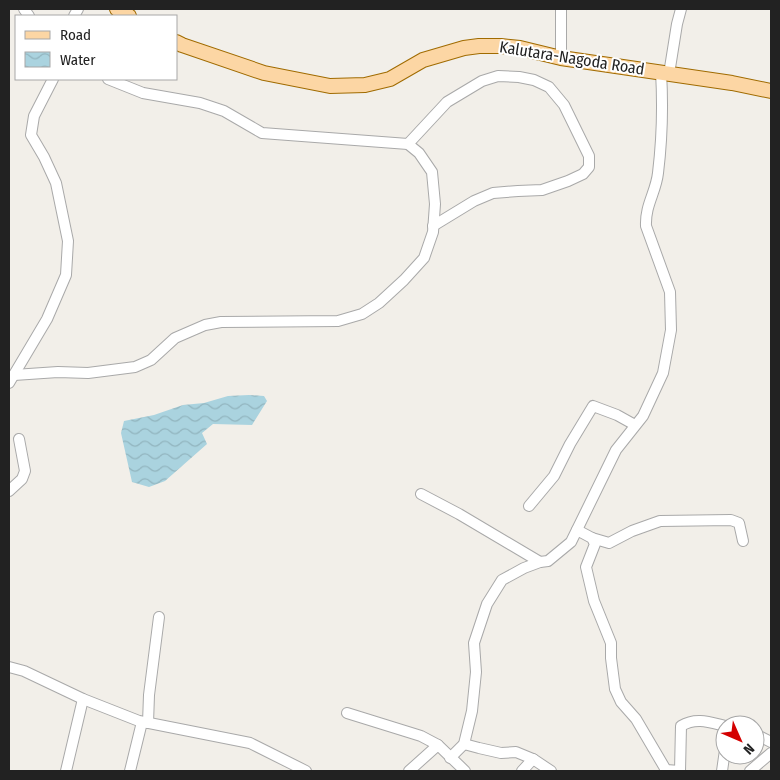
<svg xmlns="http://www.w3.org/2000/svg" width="780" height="780" font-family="'Fira Sans Condensed',sans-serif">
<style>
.water{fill:url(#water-waves)}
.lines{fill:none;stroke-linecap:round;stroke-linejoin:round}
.minor-casing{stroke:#a9a9a9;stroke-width:12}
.major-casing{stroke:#a06b00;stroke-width:16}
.minor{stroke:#fff;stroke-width:10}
.major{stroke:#fcd6a4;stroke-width:14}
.labels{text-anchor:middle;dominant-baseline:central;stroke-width:4;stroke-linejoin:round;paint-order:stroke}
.street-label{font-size:16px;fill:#222;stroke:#fff}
</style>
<defs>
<pattern id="water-waves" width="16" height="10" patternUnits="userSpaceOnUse" patternTransform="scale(1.25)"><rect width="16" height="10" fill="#aad3df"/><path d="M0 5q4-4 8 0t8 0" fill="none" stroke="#92b5bf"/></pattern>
</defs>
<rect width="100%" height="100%" fill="#f2efe9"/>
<!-- water -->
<polygon class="water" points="249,395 264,396 267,401 252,425 213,424 202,433 207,444 165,481 149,487 132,482 121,433 124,421 154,415 183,405 204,403 228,396"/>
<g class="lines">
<defs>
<g id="minor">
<polyline points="24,9 29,16"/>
<polyline points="74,16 78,9"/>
<polyline points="561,58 561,9"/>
<polyline points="669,74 677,24 681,9"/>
<polyline points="408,144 447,102 482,81 498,76 519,77 534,80 549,87 564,105 589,156 589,167 583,174 568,181 542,190 518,191 493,193 474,201 433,226"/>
<polyline points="14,375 58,372 88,373 135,367 151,360 175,338 205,325 221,322 338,321 362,314 379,303 404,280 424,258 433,232 435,204 432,172 419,153 408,144 262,133 224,111 200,103 143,93 108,79"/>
<polyline points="9,383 47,319 66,275 68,241 56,183 44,157 31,135 34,116 53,79"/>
<polyline points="9,491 22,479 25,471 19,439"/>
<polyline points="421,494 459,514 540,562"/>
<polyline points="529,506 554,476 570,444 593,406 617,415 635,425"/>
<polyline points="577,530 592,538 595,544 586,567 594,601 611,643 611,658 615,689 621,702 636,719 666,770 680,771"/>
<polyline points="592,538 609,543 632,531 660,521 731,520 739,523 743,541"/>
<polyline points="9,667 24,671 83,699 139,721 250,743 306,771"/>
<polyline points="347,713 421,736 438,745"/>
<polyline points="148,723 149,695 159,617"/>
<polyline points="755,734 771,742"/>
<polyline points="464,744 479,748 501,753 516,752 533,759 551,771"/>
<path d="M450 758 464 744 472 711 476 672 474 643 487 604 502 580 524 568 540 562 548 561 571 542 616 450 643 416 663 373 671 330 670 292 646 226C645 205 656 192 658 173 662 140 663 105 661 72"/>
<polyline points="66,771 83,699"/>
<polyline points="130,771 142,722"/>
<polyline points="409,771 438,745 465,771"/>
<polyline points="522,771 533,759"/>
<path d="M680 771 681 726C696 717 709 722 725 726"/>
<polyline points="722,771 725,750"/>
<polyline points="750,771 771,753"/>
</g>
<g id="major">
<polyline points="117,9 129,16"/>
<polyline points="176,42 182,45 264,73 330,86 365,85 390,79 423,60 464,48 479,46 501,46 520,48 561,58 732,83 771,91"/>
</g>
</defs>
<!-- minor casing -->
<use href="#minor" class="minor-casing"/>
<!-- major casing -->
<use href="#major" class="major-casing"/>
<!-- minor -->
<use href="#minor" class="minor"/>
<!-- major -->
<use href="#major" class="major"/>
</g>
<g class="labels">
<!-- street labels -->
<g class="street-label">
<text transform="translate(572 58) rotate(9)">Kalutara-Nagoda Road</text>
</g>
</g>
<!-- border -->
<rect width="780" height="780" fill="none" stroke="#222222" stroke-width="20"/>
<!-- legend -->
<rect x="15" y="15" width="162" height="65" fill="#ffffff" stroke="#a7a7a7"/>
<rect x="25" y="31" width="25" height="8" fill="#fcd6a4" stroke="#a7a7a7"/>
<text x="60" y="40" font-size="15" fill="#222222">Road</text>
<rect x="25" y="52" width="25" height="15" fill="url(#water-waves)" stroke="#a7a7a7"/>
<text x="60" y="65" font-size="15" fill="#222222">Water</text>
<!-- north arrow -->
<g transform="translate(740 740) rotate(135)"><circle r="24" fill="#ffffff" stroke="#a7a7a7"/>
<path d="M0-4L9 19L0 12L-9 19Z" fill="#d40000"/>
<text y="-8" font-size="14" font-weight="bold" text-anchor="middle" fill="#222222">N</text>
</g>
</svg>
